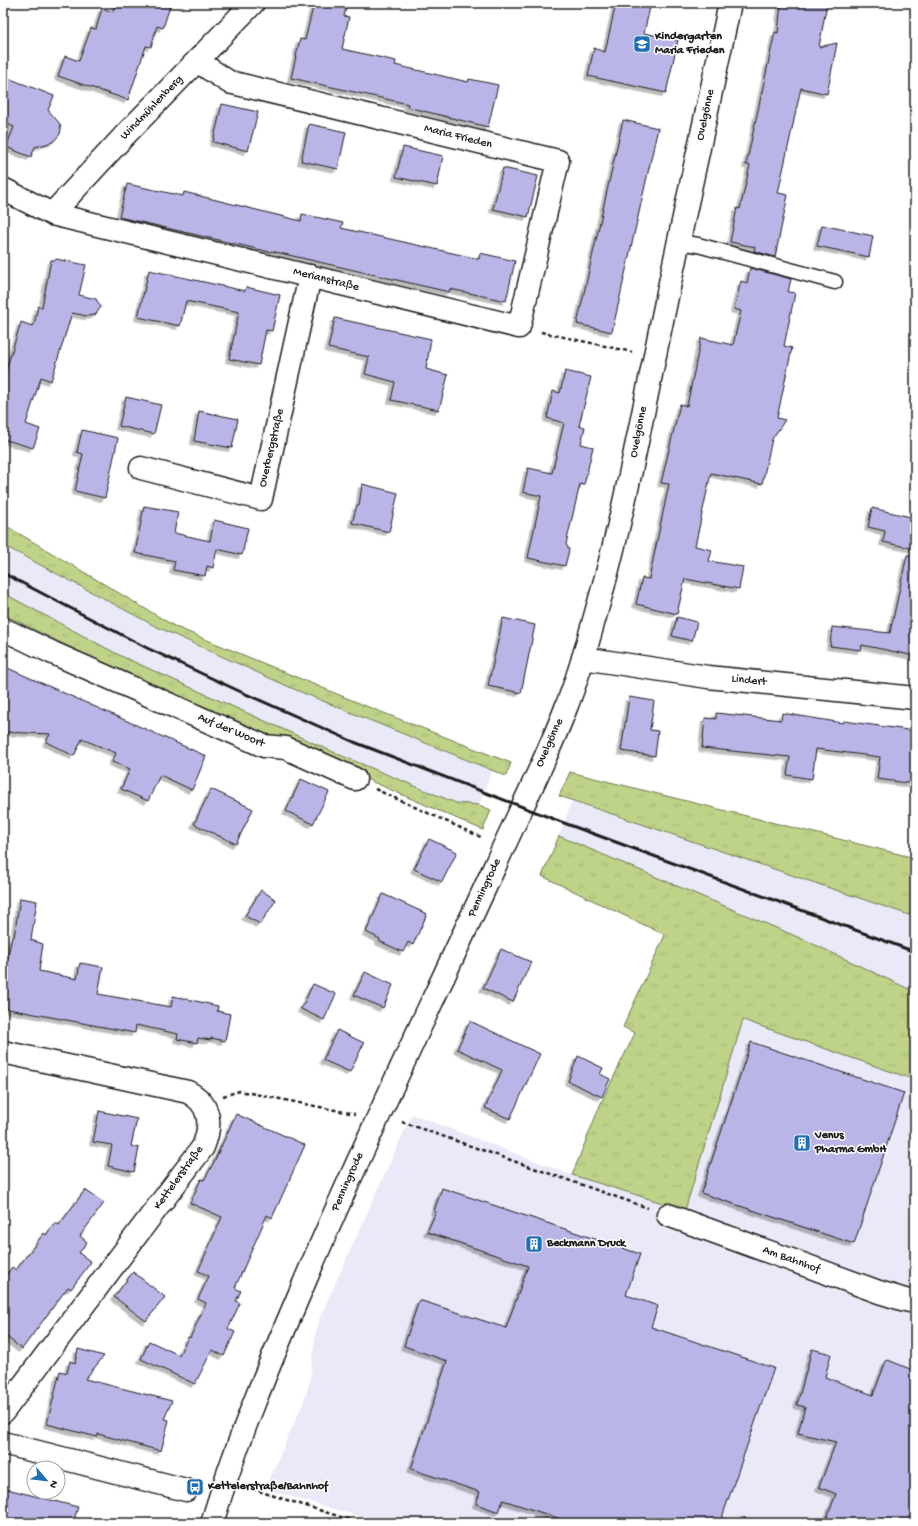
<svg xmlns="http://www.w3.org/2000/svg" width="918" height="1526" font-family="'Gochi Hand',sans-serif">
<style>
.built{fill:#eae9f8}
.grass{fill:url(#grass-tufts);stroke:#6d7852}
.building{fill:#bab5e7;stroke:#1c1c1c;filter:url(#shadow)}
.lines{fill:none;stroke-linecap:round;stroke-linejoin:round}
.lane-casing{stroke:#1c1c1c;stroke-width:17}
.street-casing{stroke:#1c1c1c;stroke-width:25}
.secondary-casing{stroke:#1c1c1c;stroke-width:25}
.path{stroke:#1c1c1c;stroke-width:2.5;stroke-dasharray:4 3;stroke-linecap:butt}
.lane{stroke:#fff;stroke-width:14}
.street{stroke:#fff;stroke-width:22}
.secondary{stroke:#fff;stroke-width:22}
.rail{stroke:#1c1c1c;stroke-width:3}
.labels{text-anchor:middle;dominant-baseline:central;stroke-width:3;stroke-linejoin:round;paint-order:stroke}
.poi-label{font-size:12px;font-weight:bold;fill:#1c1c1c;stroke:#fff;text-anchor:start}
.street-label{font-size:12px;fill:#1c1c1c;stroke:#fff}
</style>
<defs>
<pattern id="grass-tufts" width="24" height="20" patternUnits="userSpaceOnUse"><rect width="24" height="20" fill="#bed388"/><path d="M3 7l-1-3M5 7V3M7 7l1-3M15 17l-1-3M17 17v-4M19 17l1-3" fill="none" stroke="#a3b575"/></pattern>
<filter id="shadow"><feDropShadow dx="-3.5" dy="3.5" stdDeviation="0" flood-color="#0004"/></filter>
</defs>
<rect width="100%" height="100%" fill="#fff"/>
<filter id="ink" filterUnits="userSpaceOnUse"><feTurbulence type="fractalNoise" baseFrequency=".025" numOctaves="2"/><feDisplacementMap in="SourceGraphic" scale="8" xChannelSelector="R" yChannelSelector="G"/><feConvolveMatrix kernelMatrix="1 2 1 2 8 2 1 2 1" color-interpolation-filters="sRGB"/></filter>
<g filter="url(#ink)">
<!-- built -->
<g class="built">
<polygon points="3,545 155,626 296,690 492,771 479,805 456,803 340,755 121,656 3,593"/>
<polygon points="572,801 915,917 915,992 807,941 559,836"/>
<polygon points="743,1020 915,1080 915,1523 382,1523 265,1489 303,1403 310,1380 315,1337 320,1317 412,1114 572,1175 685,1210"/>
</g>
<!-- grass -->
<g class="grass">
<polygon points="3,524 176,627 366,706 511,763 506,776 296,690 155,626 3,545"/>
<polygon points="3,593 121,656 340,755 456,803 479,805 491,810 483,830 107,666 3,614"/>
<polygon points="570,772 915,858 915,917 559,796"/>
<polygon points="559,836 807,941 915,992 915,1080 743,1020 685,1210 572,1175 601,1103 635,1033 623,1027 665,935 542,876"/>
</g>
<!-- building -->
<g class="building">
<polygon points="116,3 171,3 163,28 157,26 151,47 146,46 128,100 58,76 65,56 79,61 91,28 96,29 102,8 113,12"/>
<polygon points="314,3 347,3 344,16 349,17 342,49 396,61 395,65 468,82 469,79 498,85 488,127 407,107 408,104 291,78 300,39 305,40"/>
<polygon points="616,3 651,3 644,33 678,40 666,93 588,76 594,48 605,52"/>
<polygon points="781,3 827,3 819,47 837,43 827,94 801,88 778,193 788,195 775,257 754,251 755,247 730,242 737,208 740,209 750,165 746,165 775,32 778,33"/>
<polygon points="8,78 54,96 48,110 60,124 61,129 60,134 53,142 35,147 31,157 6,147 14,127 3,122 3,91"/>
<polygon points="222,104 258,112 248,151 213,142"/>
<polygon points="623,120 658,128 612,332 577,324"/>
<polygon points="309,124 346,132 338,169 301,161"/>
<polygon points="403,147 443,156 437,186 396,177"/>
<polygon points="503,168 538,176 528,217 493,209"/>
<polygon points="127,184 183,196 184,192 301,221 302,214 343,223 341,228 479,259 480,253 515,261 506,301 450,289 449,292 271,251 270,252 119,217"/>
<polygon points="822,225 873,236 869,257 817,246"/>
<polygon points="56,259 86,265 79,295 96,299 101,307 95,315 87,316 72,313 51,381 41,377 26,424 40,429 33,448 3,439 3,380 21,322 32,326 34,325 38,306 42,307 51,260 55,260"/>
<polygon points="750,268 791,279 788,292 795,293 784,346 792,348 777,418 785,420 772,439 762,484 711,473 695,546 712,550 709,561 743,567 739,589 685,579 677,614 636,604 642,578 649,579 669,484 661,483 680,404 687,406 701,338 733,345 741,311 734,309 741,281 747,283"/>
<polygon points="149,270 245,291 246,287 280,295 272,331 266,330 259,365 229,359 239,312 186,301 180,326 138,317"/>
<polygon points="335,318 431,339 426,369 448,375 439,410 391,400 395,382 365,374 369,357 328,348"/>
<polygon points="565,371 591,377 579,426 585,427 581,444 593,447 584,485 580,484 566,544 569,550 565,566 528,558 541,496 523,492 528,468 552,473 564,423 547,418 553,391 560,393"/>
<polygon points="126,397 161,405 154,434 119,426"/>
<polygon points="199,411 238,419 232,448 194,441"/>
<polygon points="82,430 118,438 105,498 75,491 83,454 77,452"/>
<polygon points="362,484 398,493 389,532 352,523 357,505 359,506"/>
<polygon points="144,506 178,512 174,533 210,541 214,520 248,528 242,555 217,549 213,568 207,566 205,576 173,570 175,561 135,553"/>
<polygon points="872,508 915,518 915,549 883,542 885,531 868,527"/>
<polygon points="907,555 915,555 915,656 862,645 861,650 830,646 832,627 890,633"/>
<polygon points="677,617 697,622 692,641 672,636"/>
<polygon points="503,618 535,625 521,693 488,686"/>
<polygon points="3,666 206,756 192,790 160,775 148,801 121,789 130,769 112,762 116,753 82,739 74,756 46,742 50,734 3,732"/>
<polygon points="629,697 654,701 650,730 658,731 655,756 621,751"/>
<polygon points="716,713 781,720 782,713 843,723 844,721 915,731 915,784 877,779 880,757 816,749 812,779 787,775 790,757 702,748 705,718 716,719"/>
<polygon points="301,779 329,792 313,824 286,811"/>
<polygon points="211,789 253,809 236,844 194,824"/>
<polygon points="429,839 457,852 442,882 414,869"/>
<polygon points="261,890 276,900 260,924 245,916"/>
<polygon points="383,894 427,914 413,945 408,942 403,952 379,941 380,939 366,932"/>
<polygon points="20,898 37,901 31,940 43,944 39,971 77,979 80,963 103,967 98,994 171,1007 173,996 218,1006 217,1011 230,1014 225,1041 211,1038 211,1040 198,1038 197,1043 177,1039 178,1034 136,1025 135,1033 3,1008 3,960 7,960 12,937 14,937"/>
<polygon points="501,949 531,962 513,1002 483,988"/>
<polygon points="365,972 393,985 383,1008 354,995"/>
<polygon points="313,984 336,994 324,1020 301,1009"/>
<polygon points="470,1021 540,1054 510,1119 485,1108 502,1070 457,1049"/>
<polygon points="337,1030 364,1043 350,1072 323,1060"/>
<polygon points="751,1042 904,1093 854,1244 701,1193"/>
<polygon points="578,1056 603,1068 600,1074 610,1079 602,1097 568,1081"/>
<polygon points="99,1111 137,1119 131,1146 139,1148 134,1172 108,1166 112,1145 93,1142"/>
<polygon points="236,1114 305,1145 272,1218 267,1215 235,1288 241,1291 236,1301 240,1303 228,1329 235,1332 224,1356 212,1350 195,1384 141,1359 149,1341 179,1355 188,1337 190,1338 206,1303 198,1299 209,1276 198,1271 222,1217 190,1203 201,1179 204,1180 213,1164"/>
<polygon points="442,1188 640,1254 626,1295 658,1306 651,1327 774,1368 720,1523 573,1523 503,1500 499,1512 476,1504 480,1492 411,1469 447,1361 404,1346 419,1300 506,1328 528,1266 427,1232 436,1212 434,1211"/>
<polygon points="85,1190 104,1203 80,1236 87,1242 79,1253 91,1262 71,1289 68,1287 22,1349 3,1334 3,1279 12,1267 16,1270 44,1233 46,1235 55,1223 59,1225"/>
<polygon points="133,1272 165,1297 146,1321 114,1297"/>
<polygon points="78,1349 104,1356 85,1379 172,1401 164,1419 169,1420 161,1451 98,1434 97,1437 47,1424 60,1371 67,1373 70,1361 75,1363"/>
<polygon points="812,1349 831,1354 825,1377 873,1395 886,1361 888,1360 915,1371 915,1523 825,1523 836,1494 819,1487 836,1442 798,1433 805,1407 797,1405"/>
<polygon points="3,1488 78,1507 73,1523 3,1523"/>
</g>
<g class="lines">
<defs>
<polyline id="lane" points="679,242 698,245 835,282"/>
<g id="street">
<polyline points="3,189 52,214 519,327 558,161 229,82 197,61"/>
<polyline points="52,214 126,134 253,3"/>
<polyline points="141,468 261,499 310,276"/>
<polyline points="3,629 53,653 264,746 286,748 355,779"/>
<polyline points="583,658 708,677 915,698"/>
<path d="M3 1052 188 1092C211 1104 212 1125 203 1147L3 1412"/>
<polyline points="668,1215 879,1292 905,1300 915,1302"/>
<polyline points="3,1443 186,1490"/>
</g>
<path id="secondary" d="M212 1523C237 1440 271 1360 305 1281 364 1142 431 1006 494 868 518 814 546 761 567 705 578 678 586 649 594 620 619 535 636 447 654 360 678 241 705 122 730 3"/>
</defs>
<!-- lane casing -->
<use href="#lane" class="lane-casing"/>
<!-- street casing -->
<use href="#street" class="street-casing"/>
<!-- secondary casing -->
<use href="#secondary" class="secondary-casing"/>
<!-- path -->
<g class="path">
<polyline points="541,332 632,352"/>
<polyline points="375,789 483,838"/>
<polyline points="223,1096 240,1091 355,1114"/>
<polyline points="402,1122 648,1208"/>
<polyline points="252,1489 360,1523"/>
</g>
<!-- lane -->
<use href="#lane" class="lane"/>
<!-- street -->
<use href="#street" class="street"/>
<!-- secondary -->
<use href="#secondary" class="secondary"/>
<!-- rail -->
<polyline class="rail" points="3,573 147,648 239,691 354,742 564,823 915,952"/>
</g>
</g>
<!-- icons -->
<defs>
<symbol id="school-square" viewBox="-11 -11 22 22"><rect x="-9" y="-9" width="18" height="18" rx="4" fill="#1f6fb2" stroke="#fff"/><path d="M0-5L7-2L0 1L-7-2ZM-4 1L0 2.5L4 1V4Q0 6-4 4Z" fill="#fff"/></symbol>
<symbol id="building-square" viewBox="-11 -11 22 22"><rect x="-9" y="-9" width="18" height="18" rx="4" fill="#1f6fb2" stroke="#fff"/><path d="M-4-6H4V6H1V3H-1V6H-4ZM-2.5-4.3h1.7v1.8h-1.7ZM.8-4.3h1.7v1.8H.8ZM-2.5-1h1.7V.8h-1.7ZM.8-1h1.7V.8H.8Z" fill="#fff"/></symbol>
<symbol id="bus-square" viewBox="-11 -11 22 22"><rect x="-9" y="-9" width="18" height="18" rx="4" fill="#1f6fb2" stroke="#fff"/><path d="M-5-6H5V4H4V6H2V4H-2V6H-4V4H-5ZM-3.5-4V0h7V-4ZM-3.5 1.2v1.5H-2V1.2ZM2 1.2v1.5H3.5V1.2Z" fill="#fff"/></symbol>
</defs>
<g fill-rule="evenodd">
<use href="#school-square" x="632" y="34" width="20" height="20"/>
<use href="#building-square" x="792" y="1133" width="20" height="20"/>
<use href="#building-square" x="524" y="1234" width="20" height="20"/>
<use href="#bus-square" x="185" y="1477" width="20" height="20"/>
</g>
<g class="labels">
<!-- poi labels -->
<g class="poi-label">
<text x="655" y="37">Kindergarten<tspan x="655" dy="14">Maria Frieden</tspan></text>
<text x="815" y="1136">Venus<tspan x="815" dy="14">Pharma GmbH</tspan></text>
<text x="547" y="1244">Beckmann Druck</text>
<text x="208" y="1487">Kettelerstraße/Bahnhof</text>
</g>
<!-- street labels -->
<g class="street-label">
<text transform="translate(152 108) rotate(-46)">Windmühlenberg</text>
<text transform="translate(706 115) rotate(-78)">Ovelgönne</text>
<text transform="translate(458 137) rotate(14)">Maria Frieden</text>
<text transform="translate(326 280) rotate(14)">Merianstraße</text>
<text transform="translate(639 432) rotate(-79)">Ovelgönne</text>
<text transform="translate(272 448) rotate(-77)">Overbergstraße</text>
<text transform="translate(749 681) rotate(6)">Lindert</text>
<text transform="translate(231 731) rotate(23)">Auf der Woort</text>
<text transform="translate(550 743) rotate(-66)">Ovelgönne</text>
<text transform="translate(485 888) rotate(-65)">Penningrode</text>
<text transform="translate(179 1178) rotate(-54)">Kettelerstraße</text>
<text transform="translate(348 1182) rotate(-66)">Penningrode</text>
<text transform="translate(791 1260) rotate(20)">Am Bahnhof</text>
</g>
</g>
<!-- margin -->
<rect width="918" height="1526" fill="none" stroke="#fff" stroke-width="16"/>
<rect x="8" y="8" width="902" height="1510" fill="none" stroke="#1c1c1c" stroke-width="1.5" filter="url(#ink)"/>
<!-- north arrow -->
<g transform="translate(46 1480) rotate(118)"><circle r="19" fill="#ffffff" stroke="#a4a4a4"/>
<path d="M0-3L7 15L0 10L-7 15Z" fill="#1f6fb2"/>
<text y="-6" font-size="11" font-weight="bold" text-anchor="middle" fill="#1c1c1c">N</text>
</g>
</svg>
